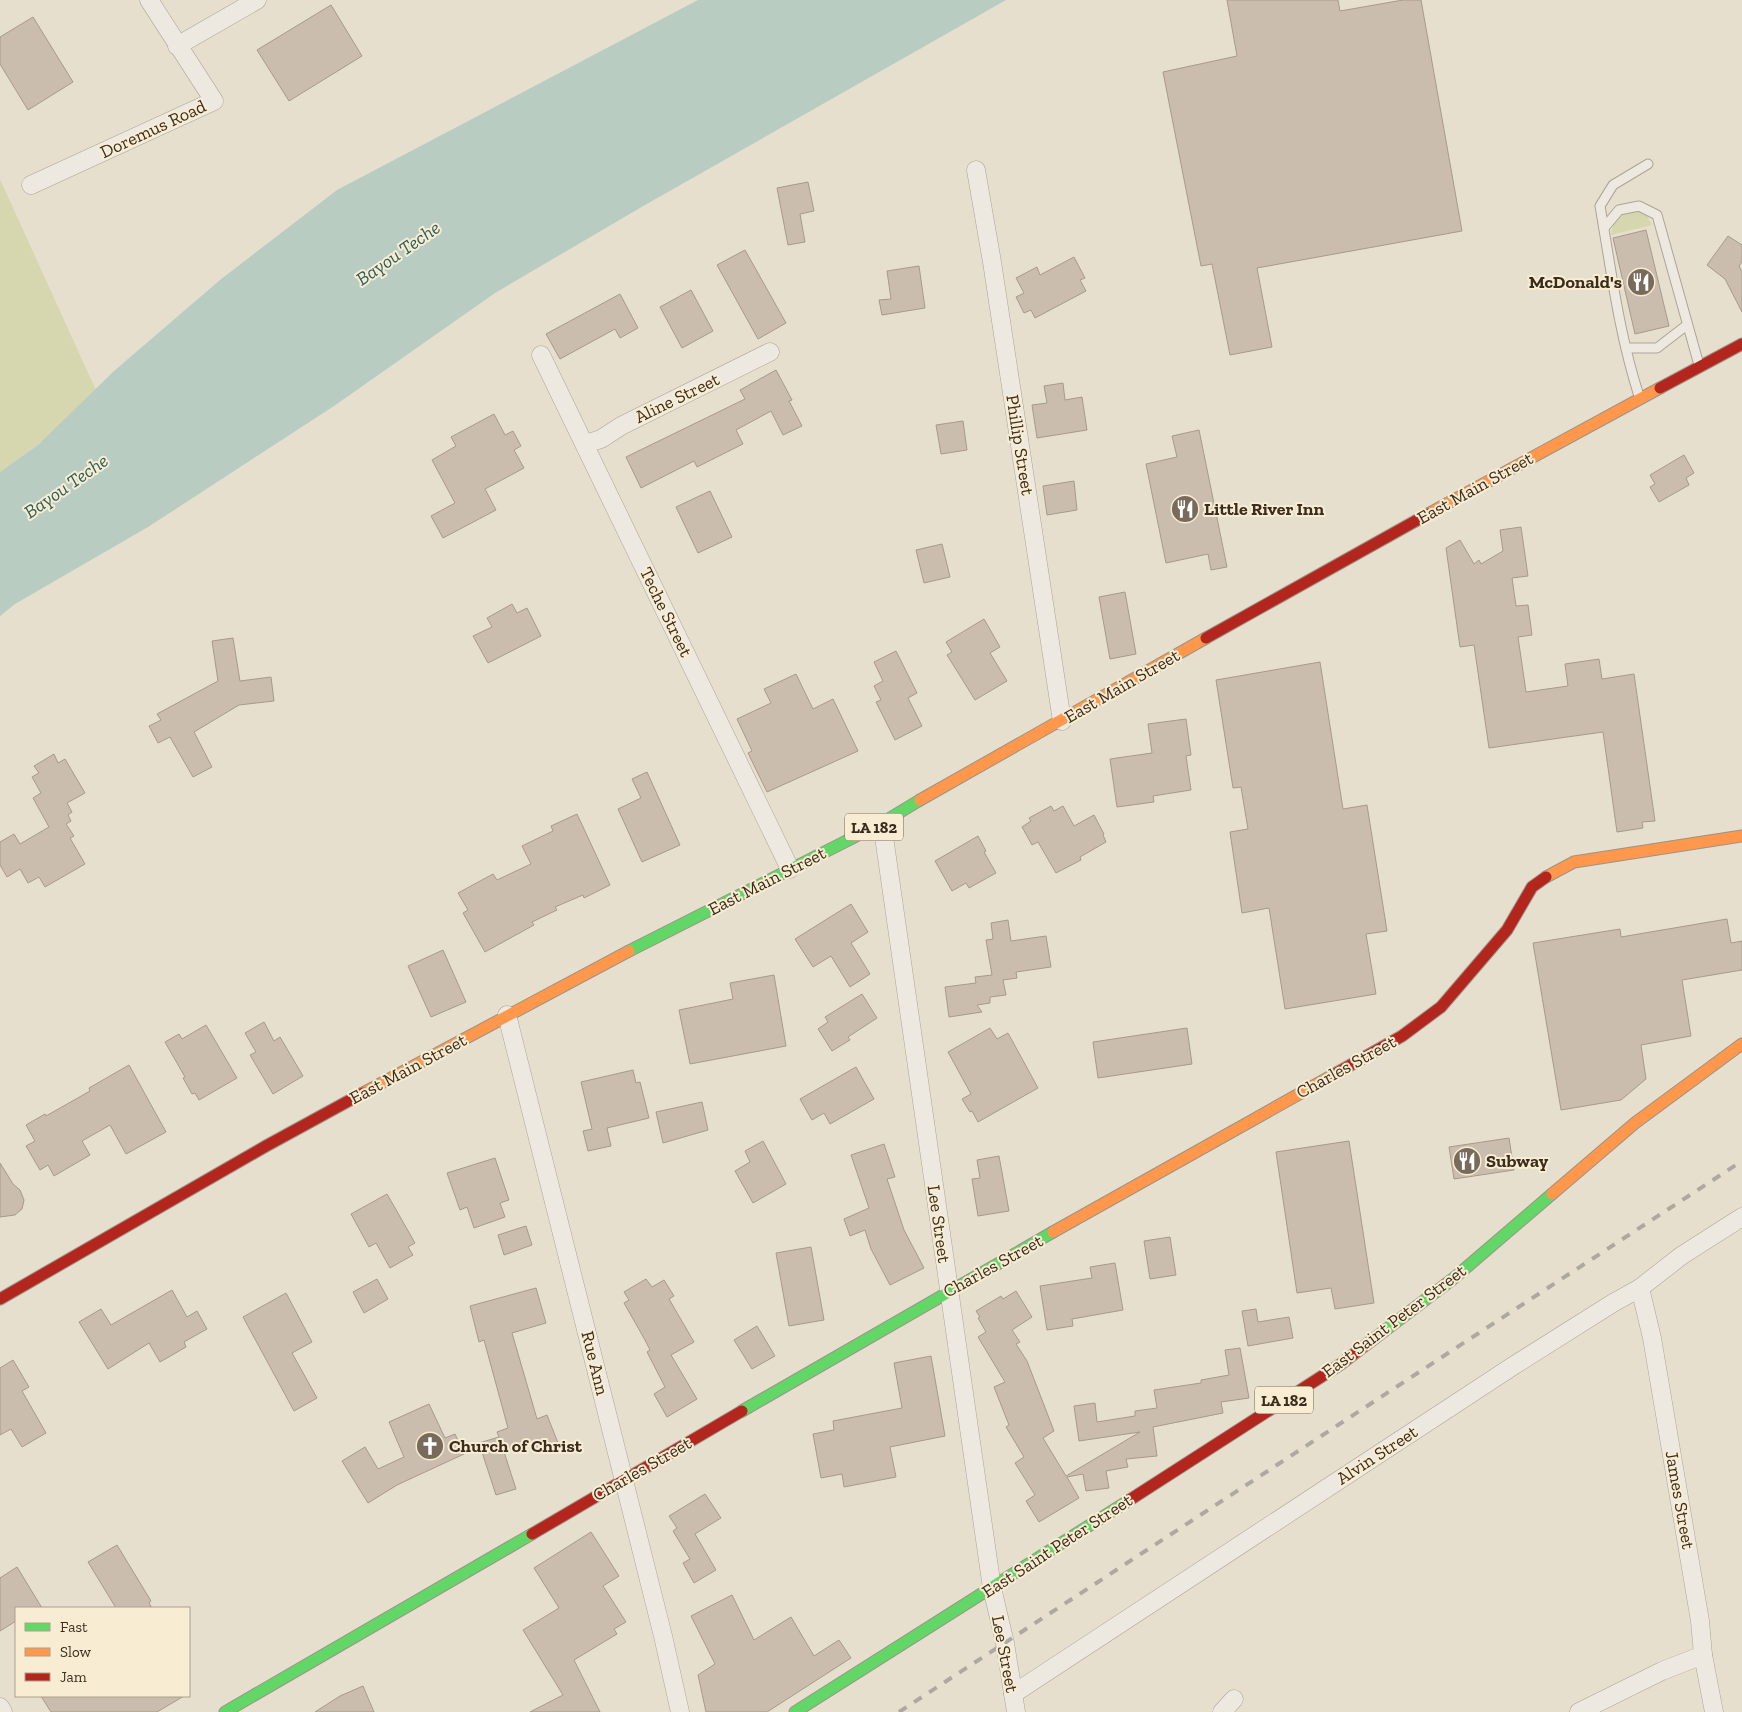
<svg xmlns="http://www.w3.org/2000/svg" width="1742" height="1712" font-family="'Zilla Slab',serif">
<style>
.green{fill:#d7d7af}
.water{fill:#b8ccc1}
.building{fill:#cabdae;stroke:#a79a8d}
.lines{fill:none;stroke-linecap:round;stroke-linejoin:round}
.lane-casing{stroke:#aca496;stroke-width:11}
.street-casing{stroke:#aca496;stroke-width:19}
.fast-casing{stroke:#9b9386;stroke-width:13}
.slow-casing{stroke:#9b9386;stroke-width:13}
.jam-casing{stroke:#9b9386;stroke-width:13}
.lane{stroke:#eee9e0;stroke-width:9}
.street{stroke:#eee9e0;stroke-width:18}
.fast{stroke:#63d668;stroke-width:11}
.slow{stroke:#ff974d;stroke-width:11}
.jam{stroke:#b3261e;stroke-width:11}
.rail{stroke:#aea9a0;stroke-width:4;stroke-dasharray:9 9;stroke-linecap:butt}
.labels{text-anchor:middle;dominant-baseline:central;stroke-width:4;stroke-linejoin:round;paint-order:stroke}
.shield{fill:#f8edd3;stroke:#746654;stroke-width:1}
.shield-label{font-size:16px;font-weight:bold;fill:#3c2c1d}
.street-label{font-size:18px;fill:#3c2c1d;stroke:#f8edd3}
.poi-label{font-size:18px;font-weight:bold;fill:#3c2c1d;stroke:#f8edd3;text-anchor:start}
.water-label{font-size:19px;font-style:italic;fill:#2c5d59;stroke:#f8edd3}
</style>
<rect width="100%" height="100%" fill="#e6dfce"/>
<!-- green -->
<g class="green">
<polygon points="0,179 100,399 0,472"/>
<path d="M1637 210 1647 216 1652 225 1611 235C1614 217 1619 214 1637 210Z"/>
</g>
<!-- water -->
<polygon class="water" points="698,0 1006,0 645,205 495,293 334,406 148,527 15,604 0,616 0,472 39,444 114,371 220,280 337,190"/>
<!-- building -->
<g class="building">
<polygon points="1227,0 1338,0 1340,11 1403,0 1421,0 1462,231 1257,268 1272,347 1230,355 1212,264 1201,266 1163,72 1237,56"/>
<polygon points="331,5 362,56 289,101 257,50"/>
<polygon points="33,17 73,82 28,110 0,64 0,37"/>
<polygon points="808,182 814,211 800,214 805,242 788,245 777,188"/>
<polygon points="1646,230 1669,326 1635,334 1613,238"/>
<polygon points="1728,236 1742,245 1742,262 1739,266 1742,272 1742,312 1725,279 1707,265"/>
<polygon points="745,250 786,323 758,339 717,265"/>
<polygon points="1074,257 1085,278 1080,280 1086,291 1035,318 1031,310 1024,313 1016,297 1024,293 1016,278 1037,267 1040,275"/>
<polygon points="919,266 925,308 882,315 879,300 891,299 887,271"/>
<polygon points="691,290 713,331 682,348 660,307"/>
<polygon points="620,294 638,328 620,338 615,329 560,359 546,334"/>
<polygon points="776,370 792,400 789,401 802,426 783,435 771,411 736,430 743,444 697,467 694,461 641,488 626,457 745,399 740,390"/>
<polygon points="1063,383 1065,400 1082,397 1087,430 1037,438 1032,405 1047,403 1044,386"/>
<polygon points="494,414 505,435 513,431 521,446 514,450 524,468 485,489 496,510 443,538 431,516 455,503 432,460 456,446 451,437"/>
<polygon points="963,421 967,450 941,454 936,425"/>
<polygon points="1199,430 1227,567 1211,570 1208,554 1166,563 1146,464 1177,457 1172,436"/>
<polygon points="1684,455 1694,473 1686,478 1689,485 1659,502 1650,487 1655,484 1650,475"/>
<polygon points="1074,481 1077,510 1047,515 1043,486"/>
<polygon points="710,491 732,537 698,553 676,507"/>
<polygon points="1521,527 1528,576 1512,578 1516,606 1528,605 1532,635 1518,637 1526,692 1568,686 1565,664 1599,659 1602,679 1634,674 1655,821 1642,822 1643,828 1617,832 1603,732 1489,748 1474,645 1460,647 1446,548 1460,540 1474,564 1479,560 1481,564 1503,551 1500,530"/>
<polygon points="942,544 950,577 924,583 916,550"/>
<polygon points="1125,592 1136,654 1110,659 1099,597"/>
<polygon points="512,604 517,613 527,608 541,636 488,663 473,636 492,627 487,618"/>
<polygon points="984,619 1000,647 990,653 1007,681 975,700 947,655 952,652 946,642"/>
<polygon points="233,638 240,681 271,677 274,701 239,705 194,732 212,767 193,777 170,737 158,743 149,726 161,720 157,714 218,681 212,641"/>
<polygon points="896,651 917,693 908,698 922,726 895,740 876,702 881,700 874,686 883,681 874,662"/>
<polygon points="1320,662 1343,809 1367,805 1387,931 1366,934 1376,994 1285,1009 1269,908 1242,913 1230,832 1248,829 1241,787 1233,788 1216,680"/>
<polygon points="796,674 813,709 833,699 858,751 767,792 748,753 752,751 737,719 771,703 764,689"/>
<polygon points="1186,719 1191,755 1186,756 1191,790 1153,796 1154,802 1117,807 1110,759 1152,753 1148,724"/>
<polygon points="54,754 58,763 65,759 85,793 67,803 72,812 68,815 71,821 66,824 74,836 70,838 85,864 45,887 39,877 28,883 20,869 7,877 0,865 0,842 14,834 20,844 49,827 33,798 41,793 32,777 39,773 34,766"/>
<polygon points="647,772 680,845 642,862 618,809 641,798 632,779"/>
<polygon points="1051,806 1054,811 1063,806 1074,826 1094,815 1104,834 1103,835 1106,842 1080,857 1081,860 1056,873 1038,842 1032,845 1022,827 1031,821 1029,818"/>
<polygon points="577,814 610,885 584,898 583,895 555,907 557,910 532,922 534,925 485,952 463,913 468,910 458,893 493,874 497,880 531,864 522,846 553,831 551,826"/>
<polygon points="978,836 986,851 984,852 996,873 969,888 966,883 952,891 935,861"/>
<polygon points="851,904 868,932 851,943 870,974 850,987 831,956 813,967 795,939"/>
<polygon points="1727,919 1731,943 1742,941 1742,970 1682,980 1691,1036 1641,1045 1646,1079 1621,1100 1561,1110 1533,943 1620,929 1621,937"/>
<polygon points="1008,920 1011,941 1046,936 1051,967 1016,972 1017,978 1003,980 1006,995 990,997 990,1003 977,1005 982,1012 949,1017 945,987 976,983 975,977 992,975 986,940 993,939 991,923"/>
<polygon points="443,950 466,1002 431,1017 408,966"/>
<polygon points="774,975 786,1046 690,1064 679,1010 733,999 730,983"/>
<polygon points="862,994 877,1018 848,1037 850,1040 832,1051 818,1029 828,1022 825,1017"/>
<polygon points="264,1022 274,1041 280,1037 303,1076 273,1094 250,1055 256,1052 245,1033"/>
<polygon points="206,1025 237,1078 199,1100 195,1093 192,1094 183,1078 185,1077 165,1042 179,1034 182,1039"/>
<polygon points="990,1028 997,1039 1008,1033 1038,1088 978,1122 972,1111 970,1112 962,1099 971,1094 948,1052"/>
<polygon points="1187,1028 1192,1064 1098,1078 1093,1042"/>
<polygon points="129,1065 166,1132 126,1154 110,1125 82,1141 90,1155 54,1176 48,1165 40,1170 26,1146 35,1141 26,1125 45,1114 46,1116 90,1091 89,1088"/>
<polygon points="856,1067 874,1099 830,1124 824,1113 812,1120 800,1099"/>
<polygon points="633,1070 636,1083 640,1082 649,1118 607,1128 611,1146 588,1151 583,1131 592,1129 581,1082"/>
<polygon points="702,1102 708,1130 663,1143 656,1112"/>
<polygon points="1509,1138 1514,1170 1454,1179 1449,1147"/>
<polygon points="763,1141 786,1184 753,1203 735,1171 750,1162 745,1151"/>
<polygon points="1349,1141 1374,1303 1335,1309 1331,1288 1297,1293 1276,1152"/>
<polygon points="884,1144 895,1177 887,1179 904,1230 924,1268 890,1285 871,1249 865,1230 850,1236 844,1219 869,1208 851,1155"/>
<polygon points="999,1156 1009,1211 978,1216 972,1179 980,1178 977,1160"/>
<polygon points="495,1158 509,1200 500,1203 505,1217 474,1228 467,1207 460,1210 447,1173"/>
<polygon points="0,1163 13,1184 20,1190 24,1200 22,1209 15,1215 0,1217"/>
<polygon points="387,1194 415,1243 408,1247 413,1255 390,1268 376,1243 369,1247 351,1214"/>
<polygon points="526,1226 532,1245 504,1255 498,1235"/>
<polygon points="1170,1237 1176,1275 1150,1279 1144,1241"/>
<polygon points="811,1247 824,1320 789,1326 776,1253"/>
<polygon points="1115,1263 1123,1310 1072,1319 1073,1326 1047,1330 1040,1286 1092,1278 1090,1267"/>
<polygon points="377,1279 388,1299 364,1313 353,1292"/>
<polygon points="646,1279 652,1287 664,1280 674,1296 669,1299 694,1342 671,1355 697,1399 667,1417 654,1394 665,1387 647,1352 650,1350 645,1340 624,1303 629,1300 624,1292"/>
<polygon points="536,1288 546,1323 512,1333 537,1419 547,1415 558,1443 534,1451 531,1442 504,1452 516,1489 496,1495 479,1443 499,1437 497,1432 508,1428 484,1340 479,1342 470,1306"/>
<polygon points="172,1290 187,1317 197,1311 207,1329 184,1342 186,1347 160,1362 149,1343 108,1369 79,1322 101,1309 111,1325"/>
<polygon points="1016,1291 1032,1317 1012,1330 1020,1342 1016,1344 1027,1361 1054,1431 1043,1438 1066,1476 1140,1432 1079,1441 1074,1406 1095,1403 1097,1422 1135,1416 1135,1411 1157,1408 1154,1390 1201,1383 1201,1380 1229,1375 1225,1350 1240,1348 1249,1398 1221,1402 1223,1413 1153,1427 1157,1456 1126,1459 1128,1467 1106,1471 1109,1488 1086,1491 1083,1474 1067,1477 1079,1498 1039,1522 1026,1501 1035,1495 1015,1463 1024,1457 1006,1427 1009,1425 994,1387 1005,1382 978,1337 986,1332 978,1318 980,1317 976,1311 1001,1296 1003,1299"/>
<polygon points="286,1293 312,1342 292,1353 317,1398 294,1411 243,1317"/>
<polygon points="1256,1309 1258,1322 1289,1317 1293,1338 1248,1346 1242,1311"/>
<polygon points="757,1326 775,1356 752,1369 734,1340"/>
<polygon points="931,1356 945,1436 890,1447 896,1477 844,1487 842,1474 821,1478 813,1434 834,1430 833,1421 902,1408 894,1363"/>
<polygon points="13,1360 29,1387 22,1391 46,1433 22,1447 11,1429 0,1435 0,1368"/>
<polygon points="429,1404 445,1438 455,1434 464,1454 397,1485 368,1503 342,1461 365,1447 378,1469 404,1457 389,1422"/>
<polygon points="705,1494 721,1518 695,1534 716,1570 694,1583 683,1563 690,1559 673,1531 677,1528 669,1516"/>
<polygon points="591,1532 619,1576 603,1586 626,1622 614,1629 617,1634 574,1660 600,1712 530,1712 563,1695 523,1630 559,1608 534,1568"/>
<polygon points="117,1545 151,1601 149,1603 152,1608 116,1608 88,1562"/>
<polygon points="17,1567 42,1608 16,1608 16,1621 0,1631 0,1578"/>
<polygon points="732,1595 754,1640 791,1617 814,1656 839,1640 851,1658 767,1712 706,1712 698,1675 715,1664 691,1616"/>
<polygon points="363,1686 374,1712 315,1712 340,1696"/>
<polygon points="41,1696 184,1696 157,1712 51,1712"/>
</g>
<g class="lines">
<defs>
<g id="lane">
<polyline points="1604,228 1619,210 1639,206 1657,215 1699,365"/>
<polyline points="1626,348 1657,348 1687,325"/>
<path d="M1639 396C1619 334 1611 269 1600 206L1613 185 1648 164"/>
</g>
<g id="street">
<polyline points="177,46 257,0"/>
<polyline points="976,170 992,262 1062,721"/>
<polyline points="31,185 214,101 149,0"/>
<polyline points="541,355 790,869"/>
<polyline points="585,444 601,439 621,426 770,352"/>
<polyline points="882,823 992,1588 1005,1643 1016,1712"/>
<polyline points="507,1015 663,1636 680,1712"/>
<polyline points="1640,1288 1652,1338 1700,1621 1703,1655 1714,1712"/>
<polyline points="1013,1694 1513,1366 1613,1303 1640,1288 1681,1256 1742,1217"/>
<polyline points="0,1707 3,1712"/>
<polyline points="1222,1712 1234,1699"/>
<polyline points="1579,1712 1662,1671 1703,1655"/>
</g>
<g id="fast">
<polyline points="629,951 882,823 920,800"/>
<polyline points="1375,1338 1454,1278 1552,1194"/>
<polyline points="742,1411 1053,1232"/>
<polyline points="225,1712 532,1534"/>
<polyline points="795,1712 1128,1501"/>
</g>
<g id="slow">
<polyline points="1428,514 1660,388"/>
<polyline points="920,800 1206,638"/>
<polyline points="1546,877 1574,862 1742,836"/>
<polyline points="363,1093 629,951"/>
<polyline points="1552,1194 1635,1123 1742,1044"/>
<polyline points="1053,1232 1333,1075"/>
</g>
<g id="jam">
<polyline points="1660,388 1742,344"/>
<polyline points="1206,638 1428,514"/>
<polyline points="1333,1075 1402,1036 1441,1007 1507,930 1532,887 1546,877"/>
<polyline points="0,1299 266,1146 363,1093"/>
<polyline points="1128,1501 1341,1364 1375,1338"/>
<polyline points="532,1534 742,1411"/>
</g>
</defs>
<!-- lane casing -->
<use href="#lane" class="lane-casing"/>
<!-- street casing -->
<use href="#street" class="street-casing"/>
<!-- fast casing -->
<use href="#fast" class="fast-casing"/>
<!-- slow casing -->
<use href="#slow" class="slow-casing"/>
<!-- jam casing -->
<use href="#jam" class="jam-casing"/>
<!-- lane -->
<use href="#lane" class="lane"/>
<!-- street -->
<use href="#street" class="street"/>
<!-- fast -->
<use href="#fast" class="fast"/>
<!-- slow -->
<use href="#slow" class="slow"/>
<!-- jam -->
<use href="#jam" class="jam"/>
<!-- rail -->
<polyline class="rail" points="899,1712 1742,1161"/>
</g>
<!-- icons -->
<defs>
<symbol id="restaurant-disc" viewBox="-11 -11 22 22"><circle r="9.5" fill="#786b5b" stroke="#f8edd3"/><path d="M-5-6h1v4h1v-4h1v4h1v-4h1v5L-1.5 .5V6h-2V.5L-5-1ZM5-6V6H3V1.5H1.5Q1.5-4 5-6Z" fill="#fff"/></symbol>
<symbol id="church-disc" viewBox="-11 -11 22 22"><circle r="9.5" fill="#786b5b" stroke="#f8edd3"/><path d="M-1.2-6h2.4v3.5h3.3v2.4h-3.3V6h-2.4V-.1h-3.3v-2.4h3.3Z" fill="#fff"/></symbol>
</defs>
<g fill-rule="evenodd">
<use href="#restaurant-disc" x="1625" y="266" width="32" height="32"/>
<use href="#restaurant-disc" x="1169" y="493" width="32" height="32"/>
<use href="#restaurant-disc" x="1451" y="1145" width="32" height="32"/>
<use href="#church-disc" x="414" y="1430" width="32" height="32"/>
</g>
<g class="labels">
<!-- shield labels -->
<g class="shield">
<rect x="845" y="813.5" width="58" height="27" rx="4"/>
<rect x="1255" y="1386.5" width="58" height="27" rx="4"/>
</g>
<g class="shield-label">
<text x="874" y="827">LA 182</text>
<text x="1284" y="1400">LA 182</text>
</g>
<!-- street labels -->
<g class="street-label">
<text transform="translate(153 129) rotate(-25)">Doremus Road</text>
<text transform="translate(677 398) rotate(-26)">Aline Street</text>
<text transform="translate(1020 445) rotate(81)">Phillip Street</text>
<text transform="translate(1475 488) rotate(-29)">East Main Street</text>
<text transform="translate(666 612) rotate(64)">Teche Street</text>
<text transform="translate(1122 686) rotate(-30)">East Main Street</text>
<text transform="translate(767 881) rotate(-27)">East Main Street</text>
<text transform="translate(1346 1067) rotate(-29)">Charles Street</text>
<text transform="translate(408 1069) rotate(-28)">East Main Street</text>
<text transform="translate(939 1224) rotate(82)">Lee Street</text>
<text transform="translate(993 1266) rotate(-29)">Charles Street</text>
<text transform="translate(1394 1321) rotate(-37)">East Saint Peter Street</text>
<text transform="translate(595 1363) rotate(76)">Rue Ann</text>
<text transform="translate(1377 1455) rotate(-33)">Alvin Street</text>
<text transform="translate(642 1469) rotate(-30)">Charles Street</text>
<text transform="translate(1680 1500) rotate(80)">James Street</text>
<text transform="translate(1057 1546) rotate(-33)">East Saint Peter Street</text>
<text transform="translate(1005 1654) rotate(79)">Lee Street</text>
</g>
<!-- poi labels -->
<g class="poi-label">
<text x="1622" y="282" text-anchor="end">McDonald's</text>
<text x="1204" y="509">Little River Inn</text>
<text x="1486" y="1161">Subway</text>
<text x="449" y="1446">Church of Christ</text>
</g>
<!-- water labels -->
<g class="water-label">
<text transform="translate(398 253) rotate(-35)">Bayou Teche</text>
<text transform="translate(66 486) rotate(-35)">Bayou Teche</text>
</g>
</g>
<!-- legend -->
<rect x="15" y="1607" width="175" height="90" fill="#f8edd3" stroke="#ada08a"/>
<rect x="25" y="1623" width="25" height="8" fill="#63d668" stroke="#ada08a"/>
<text x="60" y="1632" font-size="15" fill="#3c2c1d">Fast</text>
<rect x="25" y="1648" width="25" height="8" fill="#ff974d" stroke="#ada08a"/>
<text x="60" y="1657" font-size="15" fill="#3c2c1d">Slow</text>
<rect x="25" y="1673" width="25" height="8" fill="#b3261e" stroke="#ada08a"/>
<text x="60" y="1682" font-size="15" fill="#3c2c1d">Jam</text>
</svg>
